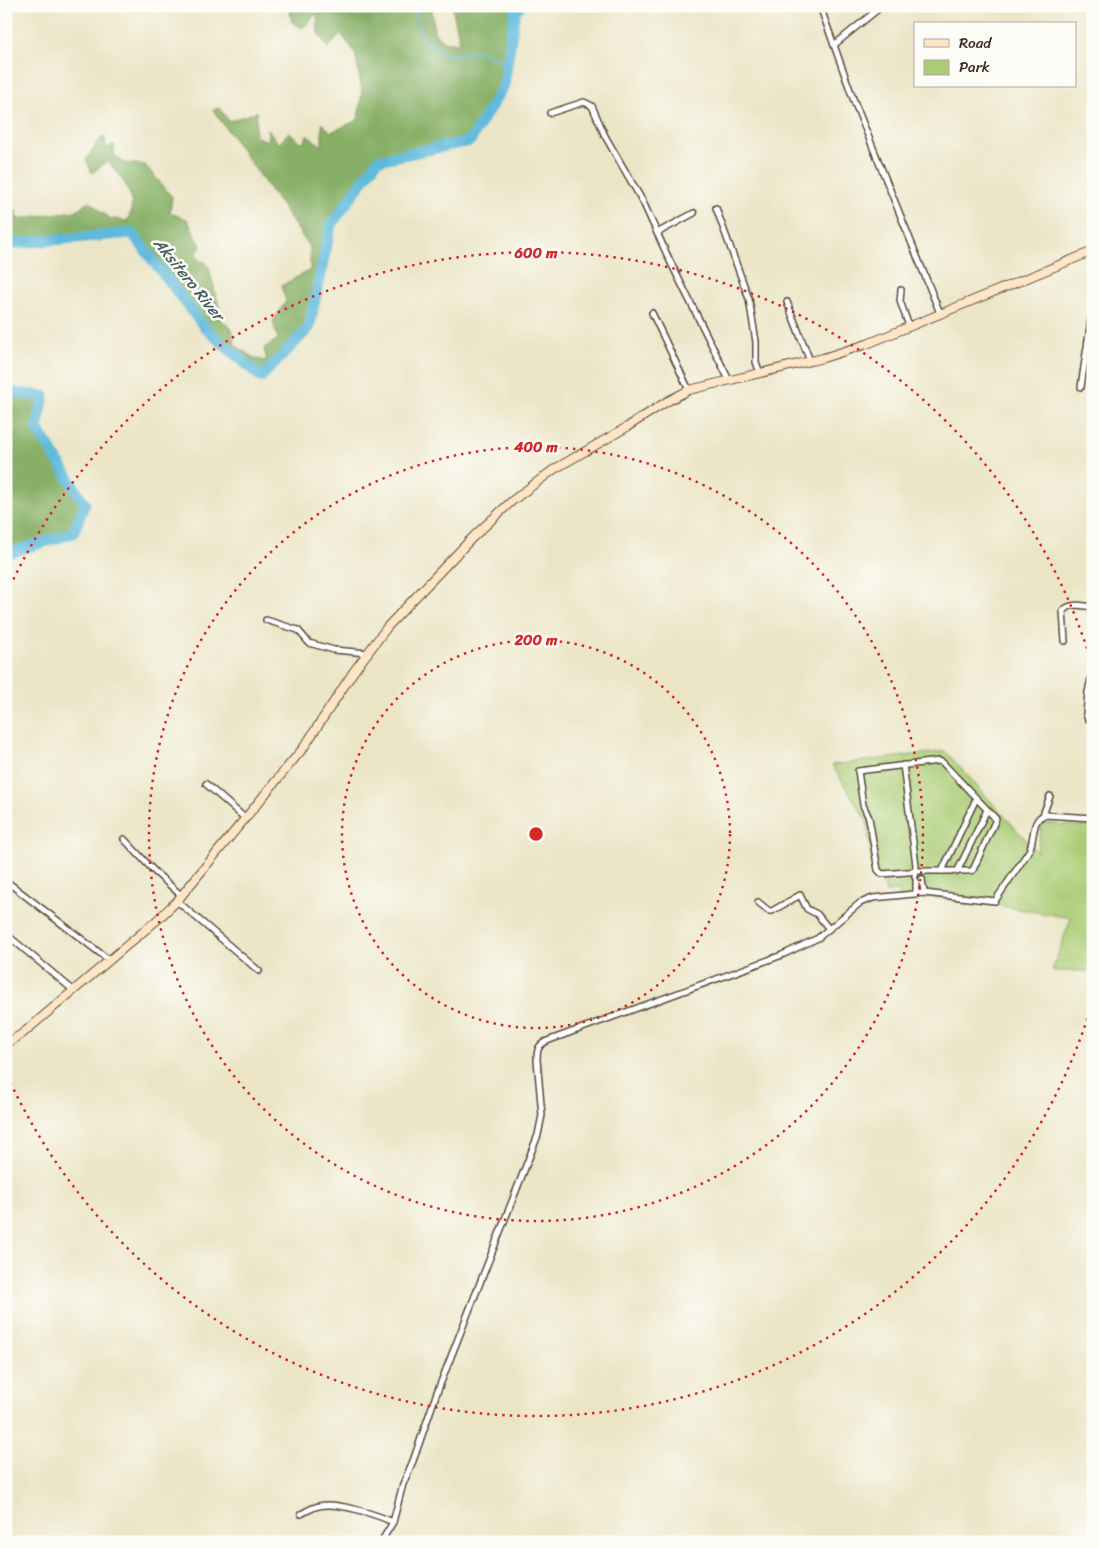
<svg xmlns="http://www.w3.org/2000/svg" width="1099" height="1548" font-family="Sriracha,sans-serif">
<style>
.green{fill:#aacc74;stroke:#727b49}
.forest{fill:#87b066;stroke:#616d42}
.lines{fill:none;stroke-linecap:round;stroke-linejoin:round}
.stream{stroke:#5eb9dc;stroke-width:2}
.river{stroke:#5eb9dc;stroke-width:11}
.street-casing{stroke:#554637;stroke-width:8}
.secondary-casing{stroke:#554637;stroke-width:10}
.street{stroke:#fff;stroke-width:5}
.secondary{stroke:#fde5c5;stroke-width:8}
.ring{fill:none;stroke:#d62828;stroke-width:2.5;stroke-dasharray:2.5 5}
.labels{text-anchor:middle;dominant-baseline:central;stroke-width:5;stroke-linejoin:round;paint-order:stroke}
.water-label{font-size:16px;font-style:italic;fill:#475c60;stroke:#fdfcf7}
.centre{fill:#d62828;stroke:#fdfcf7;stroke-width:2.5}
.ring-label{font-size:15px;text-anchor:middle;font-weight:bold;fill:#d62828;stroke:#fdfcf7;stroke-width:5;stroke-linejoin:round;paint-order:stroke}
</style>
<rect width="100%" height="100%" fill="#fdfcf7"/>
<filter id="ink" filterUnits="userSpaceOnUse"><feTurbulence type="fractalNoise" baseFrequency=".02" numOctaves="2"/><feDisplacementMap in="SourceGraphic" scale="10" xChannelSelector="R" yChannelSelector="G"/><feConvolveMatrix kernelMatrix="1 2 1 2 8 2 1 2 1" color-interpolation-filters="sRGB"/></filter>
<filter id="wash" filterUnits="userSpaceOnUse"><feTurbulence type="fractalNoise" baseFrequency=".0096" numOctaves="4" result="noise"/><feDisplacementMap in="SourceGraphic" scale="20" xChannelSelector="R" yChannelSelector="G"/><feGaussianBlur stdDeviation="1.12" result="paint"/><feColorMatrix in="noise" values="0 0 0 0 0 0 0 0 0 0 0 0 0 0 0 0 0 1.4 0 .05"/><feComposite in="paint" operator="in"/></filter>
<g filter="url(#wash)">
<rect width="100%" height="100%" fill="#ebe5c6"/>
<!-- green -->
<polygon class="green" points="945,751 1037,852 1042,823 1093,827 1093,971 1052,971 1071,918 995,905 929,897 899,899 899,891 886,892 884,885 873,871 867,821 832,765"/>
<!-- forest -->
<g class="forest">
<path d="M289 6H432L434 32 443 41 460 43 452 6H520L515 12 504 85 470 141 378 160 331 225 309 328 261 377 205 328 132 233 6 244V212L16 210 17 219 75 211 89 201 109 218 127 221C140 198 122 179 108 161L92 173 86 160 98 141 105 136 106 149 114 144 115 156 125 163 145 165 172 197 170 213 187 219 201 246 196 254 199 261 205 262 209 268 223 322 232 329 235 345 255 359 267 361 264 348 278 339 273 321 286 301 281 286 310 270V248L288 215 213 110 219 108 229 121 257 112 255 136 267 141 268 129 279 144 289 132 300 142 305 141 307 135 322 146V123L331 132 358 120 362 91 355 52 341 34 328 48 318 33 317 13 303 28 292 22Z"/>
<polygon points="6,392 44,396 38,423 85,504 73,533 6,554"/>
</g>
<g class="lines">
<!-- stream -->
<polyline class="stream" points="413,6 425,42 452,56 480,51 507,63"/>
<!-- river -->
<g class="river">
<polyline points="6,244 132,233 205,328 261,377 309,328 331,225 378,160 470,141 504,85 515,11 520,6"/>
<polyline points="6,392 44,396 37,428 85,504 73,533 6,554"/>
</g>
</g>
</g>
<g filter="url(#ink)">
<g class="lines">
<defs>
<g id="street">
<polyline points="820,6 854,101 940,313"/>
<polyline points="834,45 882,6"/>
<polyline points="550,113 584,102 592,106 605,136 643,202 669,259 729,380"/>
<polyline points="716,208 749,299 756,342 756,362 760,373"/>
<polyline points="657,233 694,213"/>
<polyline points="901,290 900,301 909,326"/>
<polyline points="787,302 810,361"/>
<polyline points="652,313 689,390"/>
<polyline points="1081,387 1093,306"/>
<polyline points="266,620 298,630 309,643 334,650 368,653"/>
<path d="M1065 641 1063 611C1070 602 1083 606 1093 607"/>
<polyline points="1093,670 1088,692 1086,715 1088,719 1093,720"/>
<polygon points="939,761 942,762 996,819 973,870 971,871 920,871 882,874 878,870 869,818 863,805 858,771"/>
<polyline points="903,765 916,865 915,877"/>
<polyline points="206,784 246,819"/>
<polyline points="1043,815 1050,796"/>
<polyline points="124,839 155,872 182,896"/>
<polyline points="942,871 976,799"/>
<polyline points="957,872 987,810"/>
<polyline points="922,879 924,893"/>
<polyline points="6,881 109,960"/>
<polyline points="916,881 916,894"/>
<polyline points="177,901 259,971"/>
<polyline points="758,902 769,911 772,911 800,895 807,909 817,914 829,929"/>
<polyline points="6,934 73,990"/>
<path d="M301 1514C307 1511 313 1507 319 1506 336 1501 377 1515 393 1522"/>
<path d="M381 1542 393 1522 403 1484 413 1461 436 1395 538 1135 542 1115 537 1060C537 1050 538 1045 547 1041L782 955 818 938 860 903 873 898 924 893 995 901 1029 851C1035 839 1031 818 1045 815L1093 818"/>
</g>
<polyline id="secondary" points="6,1044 22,1034 157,920 177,901 304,747 354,671 388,626 473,537 512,501 553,470 627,427 666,402 689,390 823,358 867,344 1093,251"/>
</defs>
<!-- street casing -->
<use href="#street" class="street-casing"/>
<!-- secondary casing -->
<use href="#secondary" class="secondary-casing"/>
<!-- street -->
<use href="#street" class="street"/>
<!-- secondary -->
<use href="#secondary" class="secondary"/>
</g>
</g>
<!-- distance rings -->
<g class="ring">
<circle cx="536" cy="834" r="194"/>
<circle cx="536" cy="834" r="387"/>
<path d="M1092 1004A581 581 0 0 1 7 1075M7 593A581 581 0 0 1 1092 664"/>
</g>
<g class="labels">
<!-- water labels -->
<g class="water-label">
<text transform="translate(189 279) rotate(51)">Aksitero River</text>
</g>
</g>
<circle cx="536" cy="834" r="8" class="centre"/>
<g class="ring-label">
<text x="536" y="258">600 m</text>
<text x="536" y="452">400 m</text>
<text x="536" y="645">200 m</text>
</g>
<!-- margin -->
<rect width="1099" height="1548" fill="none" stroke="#fdfcf7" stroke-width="25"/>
<!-- legend -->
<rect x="914" y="22" width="162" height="65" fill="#fdfcf7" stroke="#afa8a0"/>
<rect x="924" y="39" width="25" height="8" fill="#fde5c5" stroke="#afa8a0"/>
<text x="959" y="48" font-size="15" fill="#3b2a1e">Road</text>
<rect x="924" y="60" width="25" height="15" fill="#aacc74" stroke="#afa8a0"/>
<text x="959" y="72" font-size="15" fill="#3b2a1e">Park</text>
</svg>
